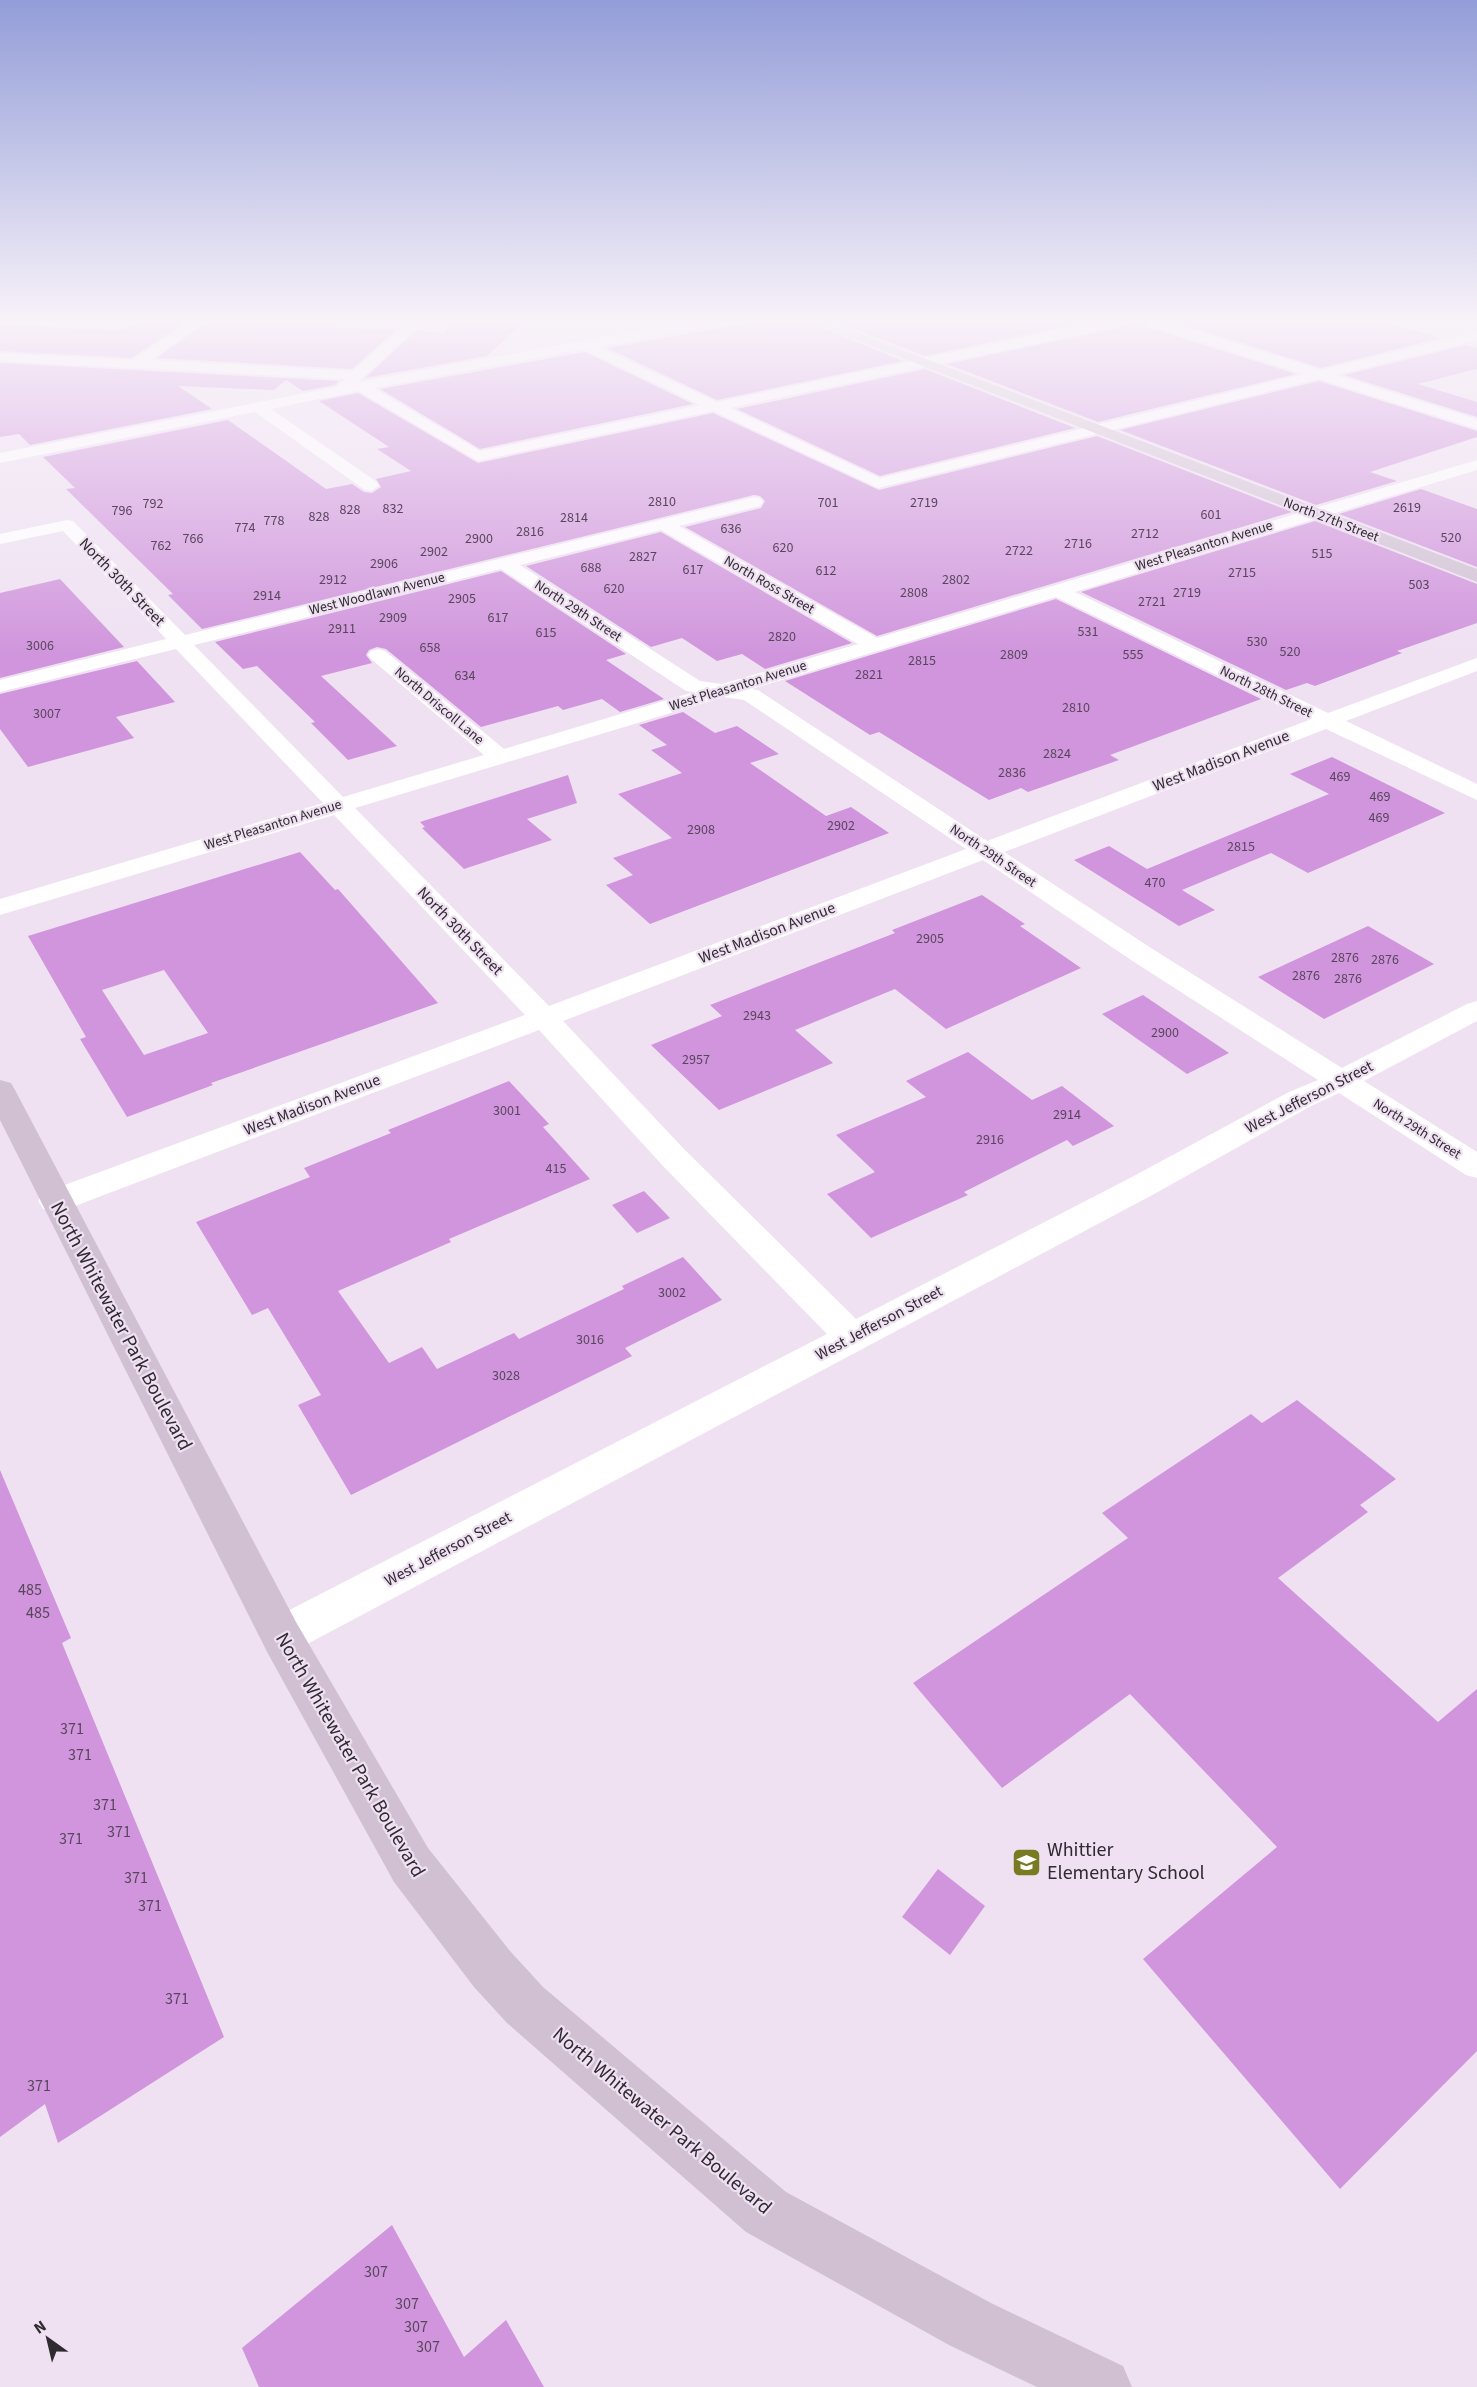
<svg xmlns="http://www.w3.org/2000/svg" width="1477" height="2387" font-family="'Source Sans 3',sans-serif">
<style>
.building{fill:#d095dc;fill-rule:evenodd}
.lines{fill:none;stroke-linecap:round;stroke-linejoin:round}
.street{fill:#fff;fill-rule:evenodd}
.secondary{fill:#d0c0d2;fill-rule:evenodd}
.labels{text-anchor:middle;dominant-baseline:central;stroke-width:4.5;stroke-linejoin:round;paint-order:stroke}
.number-label{font-size:14px;fill:#58465c}
.far-street-label{font-size:14px;fill:#302b31;stroke:#efe1f2}
.street-label{font-size:16px;fill:#302b31;stroke:#efe1f2}
.near-number-label{font-size:16px;fill:#58465c}
.near-street-label{font-size:20px;fill:#302b31;stroke:#efe1f2}
.near-poi-label{font-size:20px;fill:#302b31;stroke:#efe1f2;text-anchor:start}
</style>
<rect width="100%" height="100%" fill="#efe1f2"/>
<!-- building -->
<g class="building">
<polygon points="139,322 186,322 131,358 0,351 0,325 118,330 129,328"/>
<polygon points="207,322 340,322 335,327 396,330 352,369 157,358"/>
<polygon points="455,322 524,322 487,356 365,378 416,331 444,333"/>
<polygon points="753,322 808,322 903,361 717,400 607,348"/>
<polygon points="836,322 1086,322 925,356"/>
<polygon points="1126,322 1145,322 1147,327 1296,374 1098,422 947,364 1118,328"/>
<polygon points="1175,322 1383,322 1441,338 1321,368"/>
<polygon points="1466,345 1477,348 1477,369 1418,384 1477,402 1477,417 1344,375"/>
<polygon points="585,352 693,404 480,449 380,389"/>
<polygon points="0,363 339,381 335,385 303,391 286,380 274,390 178,386 212,409 30,445 19,434 0,437"/>
<polygon points="925,369 1075,428 880,476 737,409"/>
<polygon points="1319,381 1477,431 1477,437 1370,472 1397,481 1316,505 1120,430"/>
<polygon points="358,393 478,463 713,413 879,490 1097,436 1292,512 877,636 685,527 761,508 765,501 760,496 754,495 202,629 168,595 173,594 66,489 75,488 43,457 228,420 326,489 352,484 364,492 372,493 381,487 376,479 411,471 377,449 389,447 319,401"/>
<polygon points="1421,489 1477,509 1477,567 1339,514"/>
<polygon points="1315,521 1477,584 1477,623 1397,651 1402,653 1315,686 1307,683 1286,690 1081,592"/>
<polygon points="661,532 852,643 765,669 742,654 717,661 682,638 651,647 526,566"/>
<polygon points="501,571 626,654 606,660 664,699 620,712 602,699 563,710 558,706 481,727 386,649 377,647 369,650 366,655 372,663 321,676 397,746 348,760 311,723 315,722 257,666 243,669 215,642"/>
<polygon points="60,579 124,647 0,678 0,593"/>
<polygon points="1056,599 1261,699 1110,755 1119,760 1028,792 1021,788 989,800 879,732 870,735 785,681"/>
<polygon points="137,661 175,702 116,717 134,738 28,767 0,729 0,694"/>
<polygon points="683,712 715,733 737,726 779,754 750,763 826,816 851,807 889,833 650,924 606,885 633,875 613,858 672,838 618,794 682,773 651,750 667,745 639,725"/>
<polygon points="1332,757 1445,813 1308,873 1271,853 1182,890 1215,910 1179,926 1074,860 1109,846 1147,869 1329,794 1290,774"/>
<polygon points="568,775 577,803 527,819 552,840 464,869 422,828 425,827 420,822"/>
<path d="M300 852 335 890 338 889 438 1003 211 1083 213 1085 127 1117 80 1039 86 1037 28 936ZM164 970 208 1033 144 1055 102 990Z"/>
<polygon points="982,895 1025,924 1020,926 1081,968 946,1029 895,989 795,1030 833,1063 719,1110 651,1045 722,1016 710,1005 895,933 892,930"/>
<polygon points="1368,926 1434,964 1324,1019 1258,977"/>
<polygon points="1143,995 1229,1053 1187,1074 1102,1014"/>
<polygon points="968,1052 1032,1100 1062,1086 1114,1126 1073,1146 1067,1140 964,1192 968,1195 871,1238 827,1194 875,1172 836,1135 926,1097 906,1081"/>
<polygon points="509,1081 549,1124 543,1127 590,1179 449,1239 451,1242 338,1291 389,1363 422,1347 437,1369 514,1333 519,1339 624,1289 622,1286 683,1257 722,1300 625,1348 632,1356 351,1495 298,1405 321,1395 268,1308 252,1315 196,1222 310,1177 304,1168 391,1133 388,1130"/>
<polygon points="644,1191 670,1218 637,1233 612,1205"/>
<polygon points="1297,1400 1396,1479 1360,1505 1368,1512 1278,1578 1438,1722 1477,1689 1477,2051 1340,2189 1143,1959 1277,1847 1130,1694 1002,1788 913,1683 1128,1538 1102,1513 1251,1414 1262,1423"/>
<polygon points="0,1470 71,1638 62,1643 224,2037 58,2143 45,2104 0,2137"/>
<polygon points="938,1869 985,1906 950,1955 902,1917"/>
<polygon points="392,2225 464,2357 506,2320 544,2387 259,2387 242,2348"/>
</g>
<g class="lines">
<!-- street -->
<g class="street">
<path d="M190 322H205L150 360 353 371 409 322H423L358 382 686 322H715L709 326 598 347 717 402 1098 322H1124L1118 326 730 408 880 478 1304 374 1148 325 1147 322H1167L1321 370 1477 332V340L1336 375 1477 419V429L1319 379 878 488 713 411 478 461 358 391 271 409 377 482 379 486 371 491 365 490 255 412 0 463V453L336 387 345 379 0 361V353L132 360ZM583 349 700 405 480 451 374 388Z"/>
<path d="M1477 460V470L1075 592 1328 713 1477 658V671L1346 721 1477 784V800L1326 729 1004 852 1151 948 1342 1068 1467 1004 1477 1001V1021L1364 1081 1477 1152V1178L1466 1175 1339 1093 1311 1106 1156 1193 296 1650 281 1655 266 1650 259 1636 266 1622 827 1334 663 1166 539 1030 67 1209 55 1212 43 1209 38 1201 43 1193 525 1015 334 815 0 915V899L323 803 176 649 0 692V680L166 639 63 531 0 544V534L67 520 73 521 185 635 754 497 760 498 763 502 760 506 679 526 877 638ZM661 530 858 644 722 684 700 681 520 565ZM501 569 686 691 694 692 504 749 385 651 378 649 371 651 368 655 371 659 484 755 343 797 194 645ZM1056 597 1309 720 987 841 758 690 752 689ZM724 697 744 700 966 849 549 1006 355 808ZM983 860 1131 960 1318 1080 1289 1092 1132 1177 856 1319 685 1150 563 1021Z"/>
</g>
<!-- secondary -->
<g class="secondary">
<polygon points="810,322 829,322 1477,569 1477,582"/>
<polygon points="0,1080 11,1083 15,1090 296,1622 428,1848 510,1951 543,1987 786,2192 991,2303 1123,2366 1132,2387 1037,2387 949,2345 746,2232 507,2023 474,1987 394,1882 266,1650 0,1120"/>
</g>
</g>
<!-- sky -->
<linearGradient id="sky" x2="0" y2="1"><stop stop-color="#939dd8"/><stop offset="0.49" stop-color="#f8f2f9"/><stop offset="1" stop-color="#f8f2f9" stop-opacity="0"/></linearGradient>
<rect width="1477" height="656" fill="url(#sky)"/>
<!-- icons -->
<defs>
<symbol id="school-square" viewBox="-11 -11 22 22"><rect x="-9" y="-9" width="18" height="18" rx="4" fill="#797b23" stroke="#efe1f2"/><path d="M0-5L7-2L0 1L-7-2ZM-4 1L0 2.5L4 1V4Q0 6-4 4Z" fill="#fff"/></symbol>
</defs>
<g fill-rule="evenodd">
<use href="#school-square" x="1010" y="1846" width="33" height="33"/>
</g>
<g class="labels">
<!-- number labels -->
<g class="number-label">
<text x="662" y="502">2810</text>
<text x="828" y="503">701</text>
<text x="924" y="503">2719</text>
<text x="153" y="504">792</text>
<text x="1407" y="508">2619</text>
<text x="393" y="509">832</text>
<text x="350" y="510">828</text>
<text x="122" y="511">796</text>
<text x="1211" y="515">601</text>
<text x="319" y="517">828</text>
<text x="574" y="518">2814</text>
<text x="274" y="521">778</text>
<text x="245" y="528">774</text>
<text x="731" y="529">636</text>
<text x="530" y="532">2816</text>
<text x="1145" y="534">2712</text>
<text x="1451" y="538">520</text>
<text x="193" y="539">766</text>
<text x="479" y="539">2900</text>
<text x="1078" y="544">2716</text>
<text x="161" y="546">762</text>
<text x="783" y="548">620</text>
<text x="1019" y="551">2722</text>
<text x="434" y="552">2902</text>
<text x="1322" y="554">515</text>
<text x="643" y="557">2827</text>
<text x="384" y="564">2906</text>
<text x="591" y="568">688</text>
<text x="693" y="570">617</text>
<text x="826" y="571">612</text>
<text x="1242" y="573">2715</text>
<text x="333" y="580">2912</text>
<text x="956" y="580">2802</text>
<text x="1419" y="585">503</text>
<text x="614" y="589">620</text>
<text x="914" y="593">2808</text>
<text x="1187" y="593">2719</text>
<text x="267" y="596">2914</text>
<text x="462" y="599">2905</text>
<text x="1152" y="602">2721</text>
<text x="393" y="618">2909</text>
<text x="498" y="618">617</text>
<text x="342" y="629">2911</text>
<text x="1088" y="632">531</text>
<text x="546" y="633">615</text>
<text x="782" y="637">2820</text>
<text x="1257" y="642">530</text>
<text x="40" y="646">3006</text>
<text x="430" y="648">658</text>
<text x="1290" y="652">520</text>
<text x="1014" y="655">2809</text>
<text x="1133" y="655">555</text>
<text x="922" y="661">2815</text>
<text x="869" y="675">2821</text>
<text x="465" y="676">634</text>
<text x="1076" y="708">2810</text>
<text x="47" y="714">3007</text>
<text x="1057" y="754">2824</text>
<text x="1012" y="773">2836</text>
<text x="1340" y="777">469</text>
<text x="1380" y="797">469</text>
<text x="1379" y="818">469</text>
<text x="841" y="826">2902</text>
<text x="701" y="830">2908</text>
<text x="1241" y="847">2815</text>
<text x="1155" y="883">470</text>
<text x="930" y="939">2905</text>
<text x="1345" y="958">2876</text>
<text x="1385" y="960">2876</text>
<text x="1306" y="976">2876</text>
<text x="1348" y="979">2876</text>
<text x="757" y="1016">2943</text>
<text x="1165" y="1033">2900</text>
<text x="696" y="1060">2957</text>
<text x="507" y="1111">3001</text>
<text x="1067" y="1115">2914</text>
<text x="990" y="1140">2916</text>
<text x="556" y="1169">415</text>
<text x="672" y="1293">3002</text>
<text x="590" y="1340">3016</text>
<text x="506" y="1376">3028</text>
</g>
<!-- far-street labels -->
<g class="far-street-label">
<text transform="translate(1331 520) rotate(21)">North 27th Street</text>
<text transform="translate(1204 546) rotate(-17)">West Pleasanton Avenue</text>
<text transform="translate(769 585) rotate(30)">North Ross Street</text>
<text transform="translate(377 594) rotate(-14)">West Woodlawn Avenue</text>
<text transform="translate(578 611) rotate(33)">North 29th Street</text>
<text transform="translate(738 686) rotate(-17)">West Pleasanton Avenue</text>
<text transform="translate(1266 692) rotate(26)">North 28th Street</text>
<text transform="translate(439 706) rotate(40)">North Driscoll Lane</text>
<text transform="translate(273 825) rotate(-17)">West Pleasanton Avenue</text>
<text transform="translate(993 856) rotate(34)">North 29th Street</text>
<text transform="translate(1417 1129) rotate(32)">North 29th Street</text>
</g>
<!-- street labels -->
<g class="street-label">
<text transform="translate(122 582) rotate(46)">North 30th Street</text>
<text transform="translate(1221 761) rotate(-21)">West Madison Avenue</text>
<text transform="translate(460 931) rotate(46)">North 30th Street</text>
<text transform="translate(767 933) rotate(-21)">West Madison Avenue</text>
<text transform="translate(1309 1097) rotate(-27)">West Jefferson Street</text>
<text transform="translate(312 1105) rotate(-21)">West Madison Avenue</text>
<text transform="translate(879 1323) rotate(-28)">West Jefferson Street</text>
<text transform="translate(448 1549) rotate(-28)">West Jefferson Street</text>
</g>
<!-- near-number labels -->
<g class="near-number-label">
<text x="30" y="1590">485</text>
<text x="38" y="1613">485</text>
<text x="72" y="1729">371</text>
<text x="80" y="1755">371</text>
<text x="105" y="1805">371</text>
<text x="119" y="1832">371</text>
<text x="71" y="1839">371</text>
<text x="136" y="1878">371</text>
<text x="150" y="1906">371</text>
<text x="177" y="1999">371</text>
<text x="39" y="2086">371</text>
<text x="376" y="2272">307</text>
<text x="407" y="2304">307</text>
<text x="416" y="2327">307</text>
<text x="428" y="2347">307</text>
</g>
<!-- near-street labels -->
<g class="near-street-label">
<text transform="translate(121 1326) rotate(62)">North Whitewater Park Boulevard</text>
<text transform="translate(350 1755) rotate(60)">North Whitewater Park Boulevard</text>
<text transform="translate(662 2121) rotate(40)">North Whitewater Park Boulevard</text>
</g>
<!-- near-poi labels -->
<g class="near-poi-label">
<text x="1047" y="1850">Whittier<tspan x="1047" dy="23">Elementary School</tspan></text>
</g>
</g>
<!-- north arrow -->
<g transform="translate(48 2339) rotate(326)" stroke="#efe1f2" stroke-width="4.5" paint-order="stroke">
<path d="M0-4.5L10 22L0 15L-10 22Z" fill="#302b31"/>
<text y="-9" font-size="16" font-weight="bold" text-anchor="middle" fill="#302b31">N</text>
</g>
</svg>
